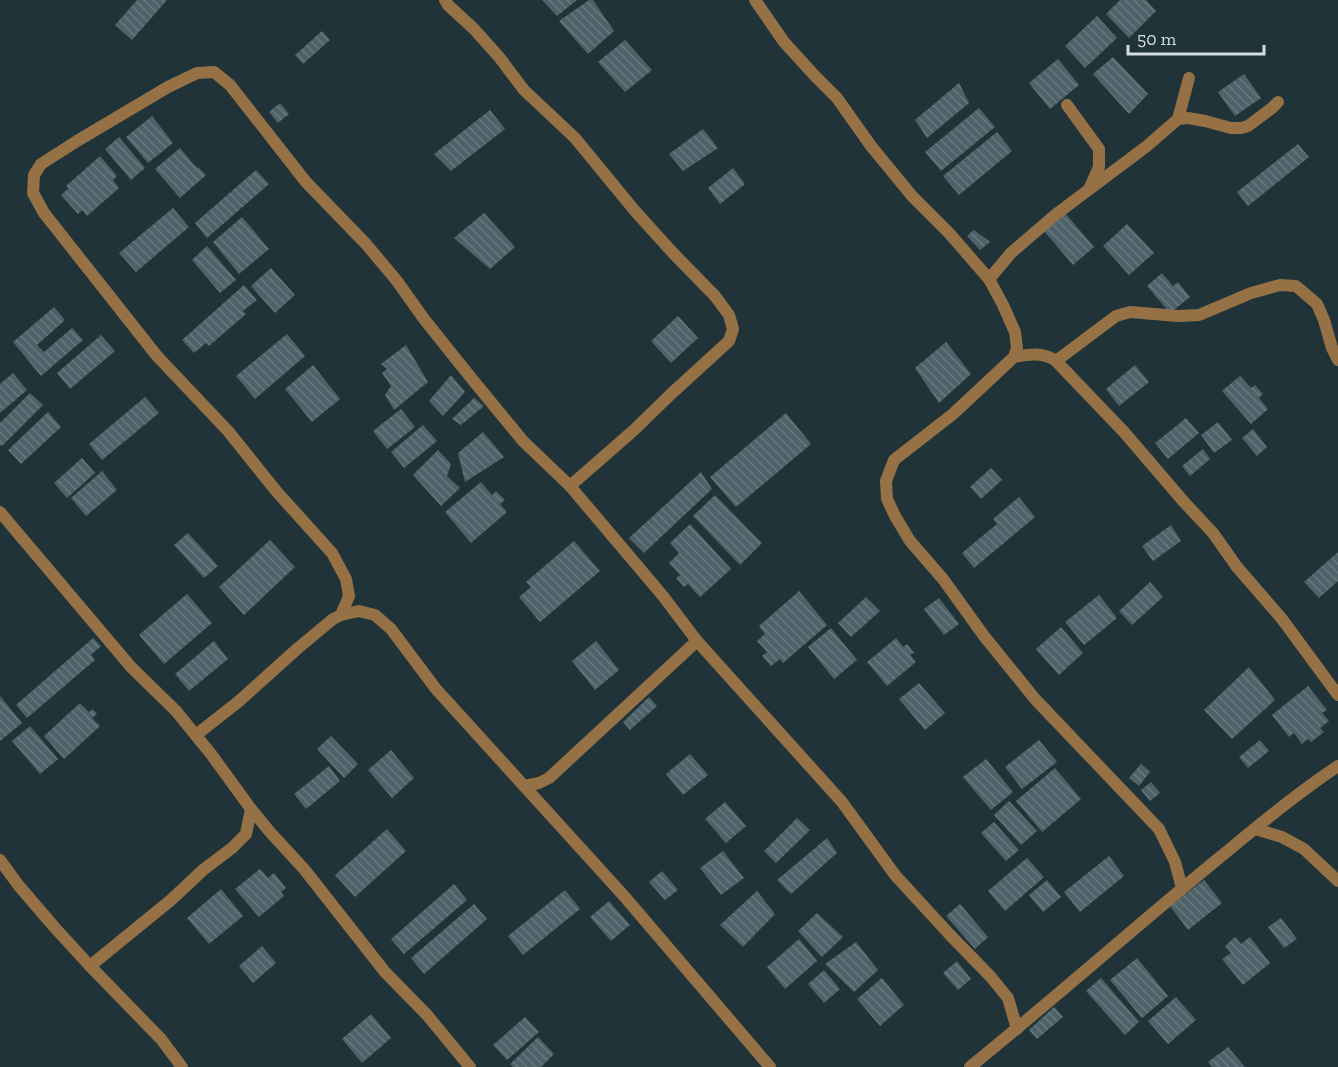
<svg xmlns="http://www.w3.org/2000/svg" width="1338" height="1067" font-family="'Zilla Slab',serif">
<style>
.building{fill:url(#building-back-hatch)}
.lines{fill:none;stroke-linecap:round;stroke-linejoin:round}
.street{stroke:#957145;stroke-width:12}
</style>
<defs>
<pattern id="building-back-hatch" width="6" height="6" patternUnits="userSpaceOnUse" patternTransform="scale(1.5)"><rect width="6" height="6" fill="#4e6369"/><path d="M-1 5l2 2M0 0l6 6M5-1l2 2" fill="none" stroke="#67797e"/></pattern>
</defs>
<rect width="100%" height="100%" fill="#1f3338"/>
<!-- building -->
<g class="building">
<polygon points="137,0 167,0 132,40 115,25"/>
<polygon points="542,0 577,0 557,16"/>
<polygon points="589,0 593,0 614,31 588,54 559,21"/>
<polygon points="1120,0 1146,0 1156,11 1129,38 1106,14"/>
<polygon points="1097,16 1117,38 1085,68 1065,46"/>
<polygon points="322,31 330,40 303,64 295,55"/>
<polygon points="625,40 652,70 625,92 598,62"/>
<polygon points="1113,57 1148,94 1129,114 1093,74"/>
<polygon points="1058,59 1079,85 1050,109 1029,83"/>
<polygon points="1244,74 1261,98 1235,116 1218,92"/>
<polygon points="959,83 969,103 927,138 915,120"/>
<polygon points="280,103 289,114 278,123 269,112"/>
<polygon points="979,108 995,127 941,171 925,152"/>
<polygon points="490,110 505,129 451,171 434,154"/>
<polygon points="152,116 173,143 148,163 126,137"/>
<polygon points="703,129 718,148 683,171 669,154"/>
<polygon points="997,132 1012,151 959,195 943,176"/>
<polygon points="119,137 145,168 131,180 105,149"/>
<polygon points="1298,144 1309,157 1248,206 1237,192"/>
<polygon points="180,148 196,167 199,168 206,175 180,198 155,169"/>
<polygon points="100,156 117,176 113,180 119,188 87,216 82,210 78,214 61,195 68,189 66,186"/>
<polygon points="733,168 745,184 720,204 708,188"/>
<polygon points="256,170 269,184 207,238 195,223"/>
<polygon points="173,208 189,227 136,272 119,253"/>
<polygon points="484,213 515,247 490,269 454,238"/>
<polygon points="1065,213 1094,247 1073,265 1044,231"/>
<polygon points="242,217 269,249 239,274 213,242"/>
<polygon points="1127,224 1154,253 1129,275 1103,246"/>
<polygon points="974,230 990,242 980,250 967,236"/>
<polygon points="207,246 236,280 220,293 192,260"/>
<polygon points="271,268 295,295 275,313 251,286"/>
<polygon points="1162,273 1173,286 1178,282 1190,297 1170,313 1147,286"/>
<polygon points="244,285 257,300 243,311 246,314 209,346 206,343 194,353 182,340"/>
<polygon points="54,307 65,320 37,345 44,352 72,328 83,340 41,376 13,342"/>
<polygon points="678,316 698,338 671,363 651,341"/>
<polygon points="287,334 305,356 255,399 236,376"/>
<polygon points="101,335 115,351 70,389 57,373"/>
<polygon points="946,342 971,374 939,403 915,368"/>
<polygon points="406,345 428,382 394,410 385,395 391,386 382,373 387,369 381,364"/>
<polygon points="313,365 340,399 312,422 285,389"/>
<polygon points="1135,365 1149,382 1119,406 1106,389"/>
<polygon points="13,373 27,390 0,413 0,384"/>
<polygon points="451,375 465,392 443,416 429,401"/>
<polygon points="1240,376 1251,388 1255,385 1263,394 1259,398 1268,409 1251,424 1222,391"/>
<polygon points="30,393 43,405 2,446 0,445 0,423"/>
<polygon points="145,397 159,413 102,460 89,444"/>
<polygon points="474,398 484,406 461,425 452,419"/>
<polygon points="401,409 415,427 387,449 373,431"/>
<polygon points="48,412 61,427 21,464 8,450"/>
<polygon points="786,413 811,444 736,507 710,477"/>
<polygon points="1186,418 1199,433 1168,459 1155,443"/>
<polygon points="1218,422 1232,440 1214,453 1201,435"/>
<polygon points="423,425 437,441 404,468 391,452"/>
<polygon points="1253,429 1267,447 1257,456 1242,438"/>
<polygon points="483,432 504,457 465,482 458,453"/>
<polygon points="1203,449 1210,459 1190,476 1182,466"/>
<polygon points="438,450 451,464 447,476 460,488 441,506 413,475"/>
<polygon points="82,458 95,473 67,498 54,483"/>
<polygon points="991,468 1002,480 981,499 970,487"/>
<polygon points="102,471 117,490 86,516 71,498"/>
<polygon points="701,472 712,489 644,553 629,538"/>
<polygon points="481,482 492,495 496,491 505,500 500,504 507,512 471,543 445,512"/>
<polygon points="715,495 762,543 740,565 693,516"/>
<polygon points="1019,497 1035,517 974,568 962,553 997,524 993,519"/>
<polygon points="690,524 731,569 700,597 688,584 684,587 676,578 680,575 669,563 679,553 670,543"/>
<polygon points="1171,525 1181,541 1153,561 1142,546"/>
<polygon points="188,533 218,566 204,578 174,545"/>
<polygon points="270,540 295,567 244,615 219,587"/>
<polygon points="574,541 600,571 540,622 519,597 531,587 526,582"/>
<polygon points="1338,552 1338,581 1319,598 1304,582"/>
<polygon points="1150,582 1163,597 1132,625 1119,611"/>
<polygon points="799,591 827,625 783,663 780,659 771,666 762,656 767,652 757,641 765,634 759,626"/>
<polygon points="187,594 212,623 164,664 139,635"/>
<polygon points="1099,595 1117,618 1084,645 1065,622"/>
<polygon points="866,597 880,611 851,637 838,623"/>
<polygon points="939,598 959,624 944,635 924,609"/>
<polygon points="1061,627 1083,653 1059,675 1036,649"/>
<polygon points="831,628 857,660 834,679 808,647"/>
<polygon points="93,638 101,646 91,655 95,660 27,718 16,705"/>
<polygon points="896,638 903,647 907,644 914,653 910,655 916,662 887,686 867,662"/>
<polygon points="214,641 228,659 189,691 175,674"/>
<polygon points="596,641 619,670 595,690 572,661"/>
<polygon points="1249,667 1275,700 1232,739 1204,710"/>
<polygon points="919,683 945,713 925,730 899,699"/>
<polygon points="1308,686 1327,710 1322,713 1329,721 1320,728 1324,732 1311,742 1308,739 1302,744 1294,733 1289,737 1272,715"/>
<polygon points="0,696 22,723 0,741"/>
<polygon points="649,697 657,706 630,730 623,722"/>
<polygon points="80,703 89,712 93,709 97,714 92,718 100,726 64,759 44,736"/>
<polygon points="30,726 58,759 40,774 12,741"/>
<polygon points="331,736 358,764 344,778 317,749"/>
<polygon points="1039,740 1057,762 1022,789 1005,767"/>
<polygon points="1260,740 1269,751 1248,768 1239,757"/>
<polygon points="391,750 414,778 392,798 368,770"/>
<polygon points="690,754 708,775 683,795 666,774"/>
<polygon points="986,759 1013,792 991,810 963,777"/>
<polygon points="1141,764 1150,772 1139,786 1129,778"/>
<polygon points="329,766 340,781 306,809 294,794"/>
<polygon points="1055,768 1081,799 1042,832 1016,801"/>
<polygon points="1151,782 1160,793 1150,801 1141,790"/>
<polygon points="1009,801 1037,831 1021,845 994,815"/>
<polygon points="725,802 746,826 726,843 705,819"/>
<polygon points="797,818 810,830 776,863 764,851"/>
<polygon points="994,822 1019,850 1006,861 981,833"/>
<polygon points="387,829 406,851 355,897 335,875"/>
<polygon points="827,838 837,853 791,894 777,880"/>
<polygon points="723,851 744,878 721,895 700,868"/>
<polygon points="1109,856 1124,876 1080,912 1064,892"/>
<polygon points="1027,858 1044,877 1005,911 988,891"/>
<polygon points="260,869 268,878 274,873 286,888 281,892 284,896 259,917 235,889"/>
<polygon points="662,871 678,890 665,900 649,882"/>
<polygon points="1047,880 1061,897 1043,912 1029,895"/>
<polygon points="1204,880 1222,903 1188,930 1170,906"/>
<polygon points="454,884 467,900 404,954 391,939"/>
<polygon points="221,889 243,916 209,944 187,918"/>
<polygon points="565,890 580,909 523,955 508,936"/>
<polygon points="757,891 775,914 743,947 720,925"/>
<polygon points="609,901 630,925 611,941 590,917"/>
<polygon points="474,904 487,919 424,974 411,958"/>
<polygon points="960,904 988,937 975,949 946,916"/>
<polygon points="817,913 843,937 822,957 798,931"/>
<polygon points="1281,918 1297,939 1284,948 1268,927"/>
<polygon points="1235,937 1241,944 1250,937 1270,963 1243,985 1222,959 1231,953 1225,946"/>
<polygon points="799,939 817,961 785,989 767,967"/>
<polygon points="856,942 878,970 854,992 825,964"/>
<polygon points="262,946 276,963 253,983 239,966"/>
<polygon points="1137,958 1168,996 1142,1018 1110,980"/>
<polygon points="957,961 971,979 958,990 943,973"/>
<polygon points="824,970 840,989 824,1003 808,984"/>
<polygon points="882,978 904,1005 880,1026 857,999"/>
<polygon points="1101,978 1139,1022 1125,1035 1086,991"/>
<polygon points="1176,997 1196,1020 1168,1044 1148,1021"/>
<polygon points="1054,1007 1063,1017 1037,1039 1029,1030"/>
<polygon points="371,1014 391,1038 362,1063 342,1039"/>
<polygon points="525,1017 539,1032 507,1060 493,1045"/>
<polygon points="538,1037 554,1054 541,1067 513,1067 510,1064"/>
<polygon points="1228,1047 1245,1067 1212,1067 1208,1062"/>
</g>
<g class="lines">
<!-- street -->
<g class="street">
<polyline points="445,0 448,5 474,29 499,57 524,90 575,138 635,211 673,253 715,296 729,315 733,329 729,341 671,394 634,430 570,486"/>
<polyline points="755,0 784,42 815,76 837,98 871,146 912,196 949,233 989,279 1003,305 1015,332 1017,348 1014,357 953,414 894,460 886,481 887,499 895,516 910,541 943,579 984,636 1035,699 1159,829 1175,862 1182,888"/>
<polyline points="1067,105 1099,149 1099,167 1090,187"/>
<polyline points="1178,119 1189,78"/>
<polyline points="989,279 1011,253 1055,215 1147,146 1178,119 1188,118 1205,121 1231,128 1241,128 1248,126 1272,108 1278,102"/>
<path d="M1014 357C1029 354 1044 352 1056 361L1124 432 1184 502 1213 533 1237 567 1282 619 1338 695"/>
<polyline points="1056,361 1116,316 1130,312 1178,316 1199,315 1251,293 1280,285 1296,286 1317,304 1324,320 1332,348 1338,360"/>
<polyline points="0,512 131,667 176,711 211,754 251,809 270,832 304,869 385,972 427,1015 470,1067"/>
<polyline points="341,615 349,596 346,579 332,553 277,492 228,431 157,356 44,213 33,193 34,175 41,164 77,141 168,87 197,73 214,72 230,85 306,182 366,244 397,281 424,319 472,379 523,441 570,486 663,596 697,641 842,802 895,875 951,936 990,976 1008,998 1017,1029"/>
<polyline points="196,735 238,702 297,649 333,619 341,615 359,611 375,615 391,629 436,689 624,896 770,1067"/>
<polyline points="524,786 539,783 549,778 697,641"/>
<polyline points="1255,829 1282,837 1304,849 1338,881"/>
<polyline points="0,860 19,886 56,929 90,966 161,1039 182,1067"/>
<polyline points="90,966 171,900 203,870 232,848 246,834 251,809"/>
<path d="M970 1067C1054 999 1135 927 1219 858 1258 826 1296 794 1338 766"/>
</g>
</g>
<!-- scale -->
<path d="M1128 45v9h136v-9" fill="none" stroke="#d3dee2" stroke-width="3"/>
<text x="1137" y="45" font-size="18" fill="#d3dee2" stroke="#1f3338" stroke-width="4.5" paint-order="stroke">50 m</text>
</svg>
